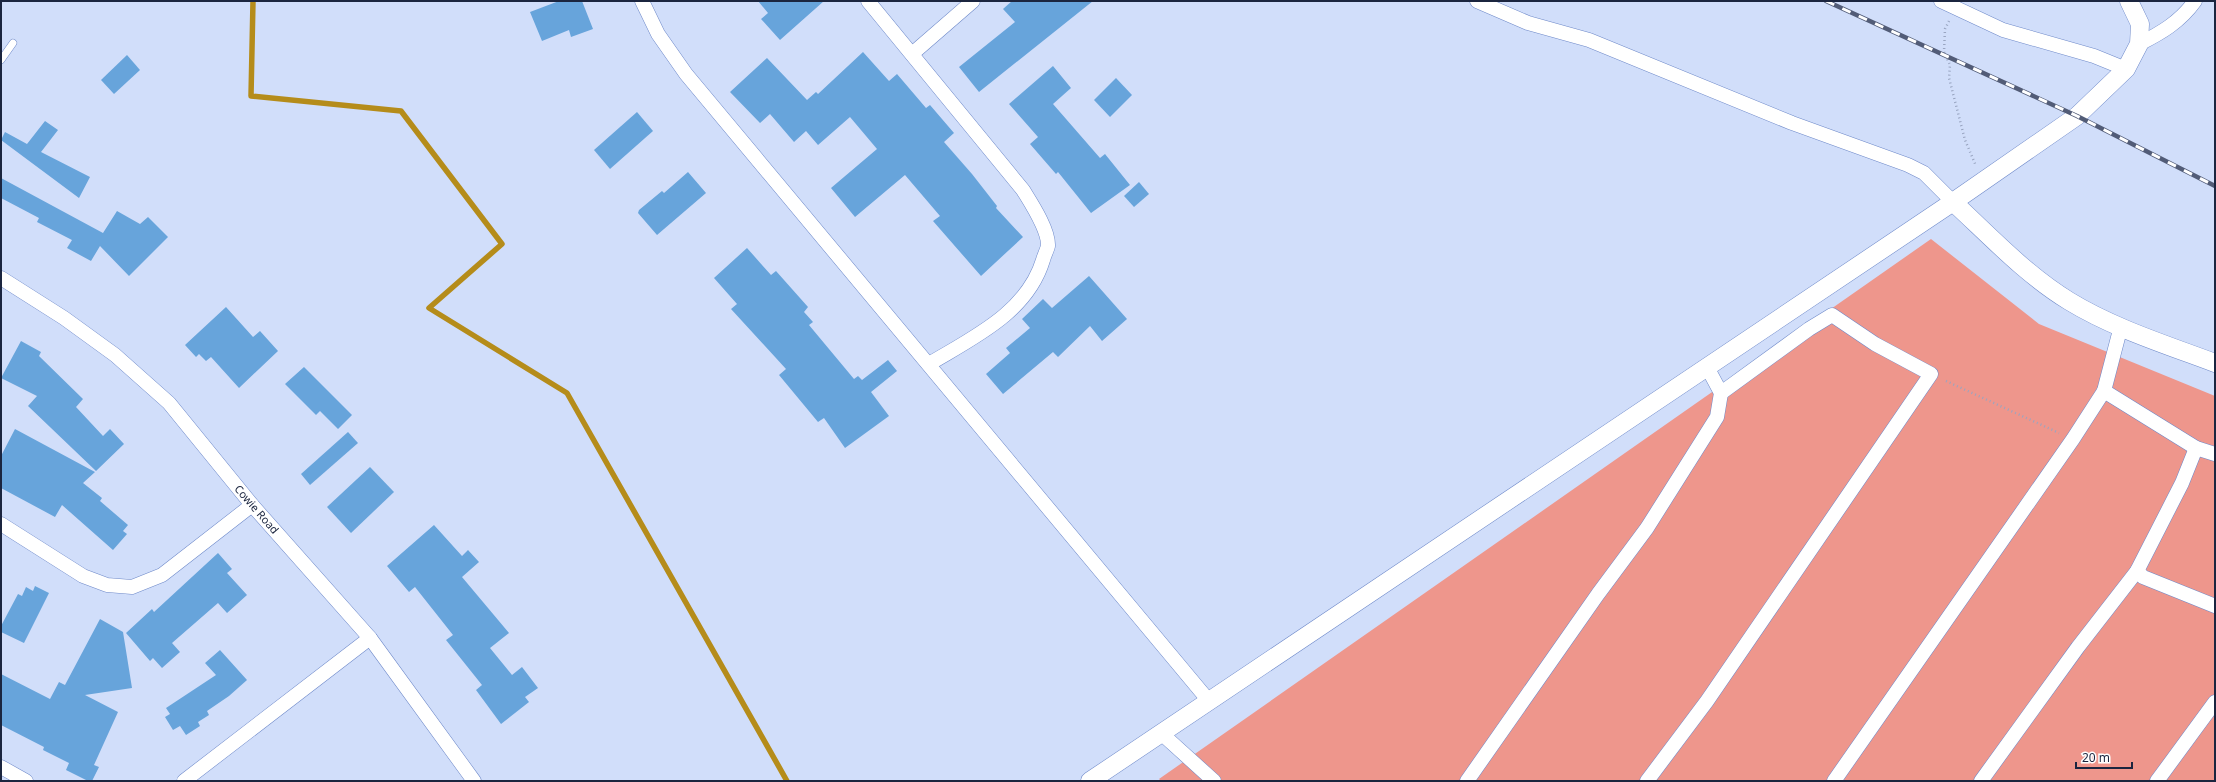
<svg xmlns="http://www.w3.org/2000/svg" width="2216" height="782" font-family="'Noto Sans',sans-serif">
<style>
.green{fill:#ee968c}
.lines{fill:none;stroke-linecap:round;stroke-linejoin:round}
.stream{stroke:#b58c1a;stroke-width:5.5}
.building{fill:#67a4db}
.service-casing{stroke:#6e89c9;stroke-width:8}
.minor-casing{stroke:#6e89c9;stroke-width:15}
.tertiary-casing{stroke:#6e89c9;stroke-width:19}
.path{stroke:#99a5c1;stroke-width:2.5;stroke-dasharray:1 3;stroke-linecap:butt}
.service{stroke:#fff;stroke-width:7}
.minor{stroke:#fff;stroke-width:14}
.tertiary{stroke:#fff;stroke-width:18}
.rail-casing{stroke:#525c77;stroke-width:4.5}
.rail{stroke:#fff;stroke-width:3;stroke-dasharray:9;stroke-linecap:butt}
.labels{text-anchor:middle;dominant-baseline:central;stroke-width:3.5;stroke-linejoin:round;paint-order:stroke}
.street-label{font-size:11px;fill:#1b253f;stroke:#fff}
</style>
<rect width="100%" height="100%" fill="#d1defa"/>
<!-- green -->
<polygon class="green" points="1931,239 2039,324 2215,396 2215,781 1161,781 1159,779"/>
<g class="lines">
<!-- stream -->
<polyline class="stream" points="253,1 251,96 401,111 502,244 429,308 567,393 787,781"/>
</g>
<!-- building -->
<g class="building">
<polygon points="559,1 582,1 593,29 571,37 569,30 542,41 530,12"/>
<polygon points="758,1 824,1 780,40 761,19 768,13"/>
<polygon points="1012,1 1093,1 979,92 959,67 1015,22 1003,9"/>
<polygon points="863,52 889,81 897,74 926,108 930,105 954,133 944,142 972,174 997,206 996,208 1023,237 981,276 933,221 940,216 905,175 855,217 831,188 877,149 850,117 818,145 806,131 794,142 770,114 760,123 730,92 767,58 807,100 816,92 818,94"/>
<polygon points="127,55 140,70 114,94 101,80"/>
<polygon points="1053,66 1071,88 1053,104 1100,158 1105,154 1130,185 1091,213 1058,172 1056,174 1030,144 1038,137 1009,104"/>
<polygon points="1116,78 1132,95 1110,117 1094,100"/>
<polygon points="637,112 653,131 610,169 594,150"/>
<polygon points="45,121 58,130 41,152 90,177 79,198 1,140 5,132 27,144"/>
<polygon points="688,172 706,193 657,235 638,213 639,210 662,191 664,193"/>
<polygon points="1,178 103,233 117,211 140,224 148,217 168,237 129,276 100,246 91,261 67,248 72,240 37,222 39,218 1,198"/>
<polygon points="1139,182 1149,194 1134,207 1124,196"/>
<polygon points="747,248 771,275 776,271 808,307 804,312 813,322 809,325 854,379 858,376 862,380 888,360 897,371 871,392 889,416 845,448 824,418 818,422 779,375 786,369 731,309 737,304 714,278"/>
<polygon points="1089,276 1127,319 1102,341 1090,326 1058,357 1053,352 1003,394 986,374 1010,353 1006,348 1030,328 1022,319 1043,299 1052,308"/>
<polygon points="226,307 253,337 260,331 278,351 239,388 211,357 206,361 199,354 196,357 185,345"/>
<polygon points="21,341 41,352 39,356 83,399 76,407 103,436 110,429 124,444 96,471 28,406 37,396 1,378"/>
<polygon points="304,367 352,415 338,429 320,411 316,415 285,384"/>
<polygon points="15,429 95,472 83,483 102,498 100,501 128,525 123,531 127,534 113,550 62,505 55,517 1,488 1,456"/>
<polygon points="348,432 358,443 310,485 301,474"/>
<polygon points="370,467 394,492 351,533 327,507"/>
<polygon points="434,525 462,556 468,550 479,562 462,577 509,633 490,648 512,675 522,667 538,688 525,697 529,702 501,724 476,690 482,685 446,640 453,635 415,587 409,592 387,566"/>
<polygon points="218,553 232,569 227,573 247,595 227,613 218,603 172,643 180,652 162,668 153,658 150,661 126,633 152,609 154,612"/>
<polygon points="35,586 49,593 24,643 1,632 1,626 18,594 22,596 26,587 33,591"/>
<polygon points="100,619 123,632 132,688 85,695 118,712 94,765 99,767 92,781 88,781 66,770 69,763 43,750 44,747 1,725 1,674 50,699 59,682 65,685"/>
<polygon points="220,650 247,680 229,696 207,711 209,715 198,722 200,726 186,735 180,726 173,730 165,717 170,714 166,708 216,675 205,663"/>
</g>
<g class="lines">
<defs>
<polyline id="service" points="1,60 13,43"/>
<g id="minor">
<polyline points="642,1 658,34 686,74 1209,701"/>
<path d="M868 1 1023 190C1031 203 1049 230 1048 246 1047 250 1044 256 1043 260 1027 313 972 338 929 364"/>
<polyline points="1477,1 1528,23 1589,40 1792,123 1908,165 1924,173 1953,202"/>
<polyline points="1941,1 2003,30 2094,56 2126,69"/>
<path d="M2139 44C2161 33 2180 22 2195 1"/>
<polyline points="912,54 973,1"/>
<polyline points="1,278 64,318 115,355 169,403 252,505 370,638 474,781"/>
<polyline points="2104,391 2196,448 2215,454"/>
<polyline points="1,524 83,576 107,585 132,587 162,575 252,505"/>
<polyline points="2137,571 2143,577 2215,606"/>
<polyline points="1161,733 1214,781"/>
<polyline points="1,767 26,781"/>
<polyline points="184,781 370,638"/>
<polyline points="1467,781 1598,594 1647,528 1717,417 1721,393 1707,367"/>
<polyline points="1647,781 1707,701 1931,374 1875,344 1832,315 1809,329 1721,393"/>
<polyline points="1834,781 2073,439 2104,391 2121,326"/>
<polyline points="1981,781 2078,647 2137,571 2182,483 2196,448"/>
<polyline points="2157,781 2215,702"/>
</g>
<g id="tertiary">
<path d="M1953 202C1990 236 2025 274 2069 301 2113 328 2167 345 2215 363"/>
<polyline points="1090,781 1953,202 2077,116 2126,69 2139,44 2140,24 2129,1"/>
</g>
</defs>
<!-- service casing -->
<use href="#service" class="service-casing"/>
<!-- minor casing -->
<use href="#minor" class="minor-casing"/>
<!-- tertiary casing -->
<use href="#tertiary" class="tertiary-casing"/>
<!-- path -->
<g class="path">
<polyline points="1949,21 1945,29 1944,52 1950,65 1949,78 1965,140 1976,166"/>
<polyline points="1946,381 2059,433"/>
</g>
<!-- service -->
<use href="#service" class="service"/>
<!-- minor -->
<use href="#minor" class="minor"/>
<!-- tertiary -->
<use href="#tertiary" class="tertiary"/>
<defs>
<polyline id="rail" points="1826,1 2077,116 2215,186"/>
</defs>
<!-- rail casing -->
<use href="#rail" class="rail-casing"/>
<!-- rail -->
<use href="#rail" class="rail"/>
</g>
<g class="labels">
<!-- street labels -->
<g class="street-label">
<text transform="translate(257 509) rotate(49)">Cowie Road</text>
</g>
</g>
<!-- border -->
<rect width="2216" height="782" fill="none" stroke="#1b253f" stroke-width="4"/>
<!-- scale -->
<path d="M2076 762v6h56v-6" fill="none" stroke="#1b253f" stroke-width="2"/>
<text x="2082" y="762" font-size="12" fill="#1b253f" stroke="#ffffff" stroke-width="3" paint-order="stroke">20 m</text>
</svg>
